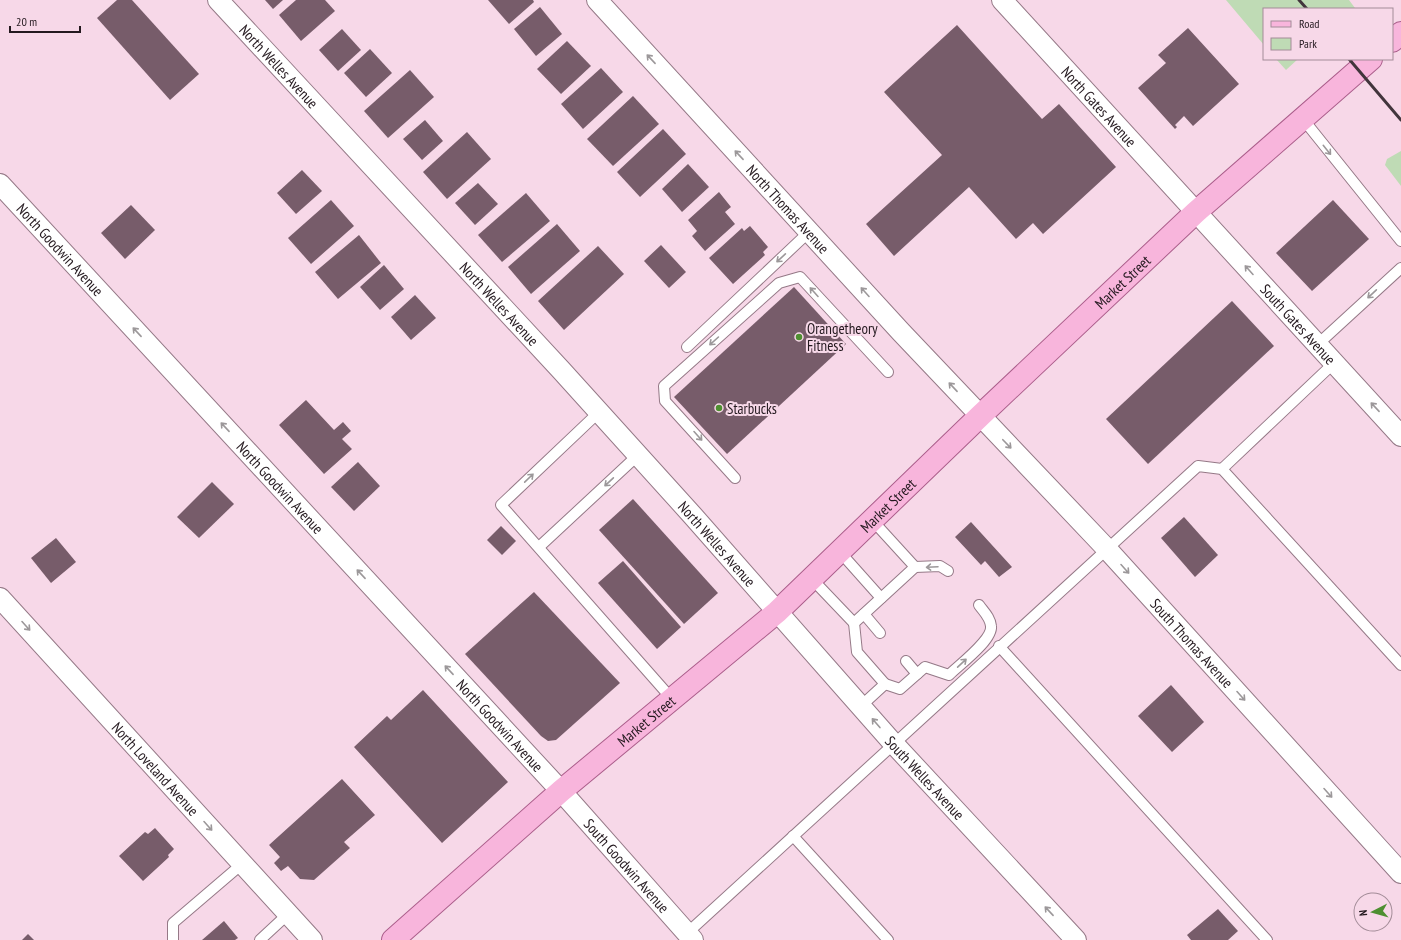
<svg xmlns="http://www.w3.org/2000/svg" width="1401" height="940" font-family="'PT Sans Narrow',sans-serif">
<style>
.green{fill:#bfdbb5}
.building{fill:#775c6a}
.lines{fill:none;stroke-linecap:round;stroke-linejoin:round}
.lane-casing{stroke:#957987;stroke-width:12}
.street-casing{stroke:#957987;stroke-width:22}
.primary-casing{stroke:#ab5e8b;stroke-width:24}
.lane{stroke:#fff;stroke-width:10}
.street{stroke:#fff;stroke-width:20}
.primary{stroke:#f8b5dc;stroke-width:22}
.rail{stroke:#42353c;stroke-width:3}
.oneway{stroke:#9c989a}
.poi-dot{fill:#4e8f31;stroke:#f7d8e8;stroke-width:1.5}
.labels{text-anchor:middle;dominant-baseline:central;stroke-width:4;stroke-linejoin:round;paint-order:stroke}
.street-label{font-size:15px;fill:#24191f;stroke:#f7d8e8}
.poi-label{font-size:15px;fill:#24191f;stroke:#f7d8e8;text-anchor:start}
</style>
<rect width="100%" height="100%" fill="#f7d8e8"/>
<!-- green -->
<g class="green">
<polygon points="1226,0 1349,0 1355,8 1264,9 1264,45"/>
<polygon points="1276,59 1298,59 1286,70"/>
<polygon points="1401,151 1401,186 1385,165 1387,159"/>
</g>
<!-- building -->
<g class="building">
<polygon points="117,0 132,0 199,74 170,100 97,18"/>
<polygon points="265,0 283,0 273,9"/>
<polygon points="296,0 325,0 335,11 301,41 279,15"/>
<polygon points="488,0 533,0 534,2 509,24"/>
<polygon points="540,7 562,34 536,56 514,29"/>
<polygon points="957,25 1042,119 1059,104 1116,167 1043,234 1033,223 1016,239 969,187 894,256 866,224 942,155 884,92"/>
<polygon points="1188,28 1239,84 1193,126 1184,116 1175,125 1177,127 1175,129 1138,88 1166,63 1158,55"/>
<polygon points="342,29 361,50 338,71 319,50"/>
<polygon points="567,41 591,66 561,94 537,69"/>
<polygon points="370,49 392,73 366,97 344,73"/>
<polygon points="601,68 623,92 583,129 561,104"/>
<polygon points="410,70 434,97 388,138 364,111"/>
<polygon points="633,96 659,124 613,166 587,139"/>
<polygon points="425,120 443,141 422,160 403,139"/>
<polygon points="663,129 686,154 640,197 617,172"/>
<polygon points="467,132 491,159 447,199 423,172"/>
<polygon points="688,164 709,187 682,212 662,189"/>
<polygon points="302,170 322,191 296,214 277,193"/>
<polygon points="478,183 498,204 475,225 455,203"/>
<polygon points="719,192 731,207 725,212 735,224 705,251 692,236 697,231 688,220"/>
<polygon points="526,193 550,221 502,262 478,235"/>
<polygon points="331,200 354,226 311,264 288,238"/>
<polygon points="1333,200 1369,239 1312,291 1276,253"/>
<polygon points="131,205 155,230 125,259 101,233"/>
<polygon points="557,224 580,251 531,294 508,267"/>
<polygon points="750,226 768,247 763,252 765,255 733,284 709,258 742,228 744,231"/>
<polygon points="359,235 381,263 338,299 315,272"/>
<polygon points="661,245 686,272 669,288 644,261"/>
<polygon points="598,246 624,274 564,330 538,301"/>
<polygon points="384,265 404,289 380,310 360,287"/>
<polygon points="794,287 846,344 727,454 674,397"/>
<polygon points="415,295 436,318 411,340 391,317"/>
<polygon points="1232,301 1274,346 1148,464 1106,419"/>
<polygon points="306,400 334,430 343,422 351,431 342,439 352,449 324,474 279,425"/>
<polygon points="358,462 380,486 354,511 331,487"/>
<polygon points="212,482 234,504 199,538 177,517"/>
<polygon points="633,499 718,593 684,624 599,530"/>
<polygon points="1184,517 1218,555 1195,577 1161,538"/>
<polygon points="971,522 1012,567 999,577 985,561 981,565 955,537"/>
<polygon points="501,526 516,541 502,555 487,540"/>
<polygon points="56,538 76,562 51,583 31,558"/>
<polygon points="623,561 681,627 657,649 598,583"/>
<polygon points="534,592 620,683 556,740 548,741 541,736 465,654"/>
<polygon points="1171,685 1204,722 1172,752 1138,716"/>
<polygon points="423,690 508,782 442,843 354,747 387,716 391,720"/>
<polygon points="342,779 375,815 344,842 350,848 314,880 300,879 288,866 281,871 274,863 280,857 269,845"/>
<polygon points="155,828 174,849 168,855 169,857 143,881 119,856 145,832 148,834"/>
<polygon points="1218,909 1238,931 1228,940 1191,940 1187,935"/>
<polygon points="224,921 238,938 235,940 202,940"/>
<polygon points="28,934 34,940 22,940"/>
</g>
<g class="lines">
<defs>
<g id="lane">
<polyline points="1303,119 1401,241"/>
<polyline points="1317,345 1401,268"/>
<polyline points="687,347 810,231"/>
<polyline points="598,413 501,505 672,699"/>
<polyline points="1222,469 1334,363"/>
<polyline points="735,478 665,401 664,386 779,283 800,277 888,372"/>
<polyline points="539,547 637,456"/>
<polyline points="840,552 881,598"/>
<polyline points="915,567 940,566 948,571"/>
<polyline points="812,579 854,623"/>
<polyline points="864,614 880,633"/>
<polyline points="999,646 1267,940"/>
<polyline points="906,661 917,674"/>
<path d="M885 684 900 689 925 667 949 675C959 665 993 640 991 626 990 617 984 612 979 605"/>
<polyline points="861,706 885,684 857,652 854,623 915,567 873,521"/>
<polyline points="793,836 888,940"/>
<polyline points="684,936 1198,466 1222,469 1401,665"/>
<polyline points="173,940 173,923 242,864"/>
<polyline points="260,940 288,914"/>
</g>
<g id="street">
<path id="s1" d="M218 0 561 370 693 516 893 743 1076 940"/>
<path id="s2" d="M597 0 901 332 1106 548 1401 873"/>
<path id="s3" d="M1002 0 1401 436"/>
<path id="s4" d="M0 184 561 791 693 940"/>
<path id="s5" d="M0 598 312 940"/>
</g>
<g id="primary">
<polyline points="1392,41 1401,33"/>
<path id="s6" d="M393 940 561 791 777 612 980 416 1196 212 1371 59"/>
</g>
</defs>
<!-- lane casing -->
<use href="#lane" class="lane-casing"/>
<!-- street casing -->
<use href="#street" class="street-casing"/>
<!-- primary casing -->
<use href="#primary" class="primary-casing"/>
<!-- lane -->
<use href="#lane" class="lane"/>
<!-- street -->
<use href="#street" class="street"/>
<!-- primary -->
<use href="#primary" class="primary"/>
<!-- rail -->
<g class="rail">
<polyline points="1299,0 1307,9"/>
<polyline points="1349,59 1401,120"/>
</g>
</g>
<!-- one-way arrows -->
<defs><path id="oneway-shaft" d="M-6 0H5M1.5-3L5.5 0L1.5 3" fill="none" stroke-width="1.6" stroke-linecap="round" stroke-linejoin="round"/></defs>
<g class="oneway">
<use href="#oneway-shaft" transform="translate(651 59) rotate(-133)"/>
<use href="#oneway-shaft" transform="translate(1327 150) rotate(51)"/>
<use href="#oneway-shaft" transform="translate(739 155) rotate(-133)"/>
<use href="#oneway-shaft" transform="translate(781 258) rotate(137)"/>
<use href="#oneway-shaft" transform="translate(1249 270) rotate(-132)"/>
<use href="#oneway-shaft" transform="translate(814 292) rotate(-132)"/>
<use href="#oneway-shaft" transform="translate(865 292) rotate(-132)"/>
<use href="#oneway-shaft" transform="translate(1372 294) rotate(137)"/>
<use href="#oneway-shaft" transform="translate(137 332) rotate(-133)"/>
<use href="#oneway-shaft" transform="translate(714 341) rotate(138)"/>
<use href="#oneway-shaft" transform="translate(953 387) rotate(-133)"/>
<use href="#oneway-shaft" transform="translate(1375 407) rotate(-133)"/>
<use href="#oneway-shaft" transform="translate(225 427) rotate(-133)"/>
<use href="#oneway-shaft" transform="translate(698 436) rotate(48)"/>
<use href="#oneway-shaft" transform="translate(1007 444) rotate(46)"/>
<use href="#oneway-shaft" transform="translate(529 478) rotate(-44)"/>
<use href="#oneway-shaft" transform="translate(609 482) rotate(137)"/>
<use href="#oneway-shaft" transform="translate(932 567) rotate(177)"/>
<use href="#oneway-shaft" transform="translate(1125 569) rotate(48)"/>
<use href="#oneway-shaft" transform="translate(361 574) rotate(-133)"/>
<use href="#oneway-shaft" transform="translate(26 626) rotate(48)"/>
<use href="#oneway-shaft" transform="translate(962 663) rotate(-43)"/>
<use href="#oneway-shaft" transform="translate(449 670) rotate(-133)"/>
<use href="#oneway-shaft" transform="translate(1241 696) rotate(48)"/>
<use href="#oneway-shaft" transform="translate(876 723) rotate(-131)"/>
<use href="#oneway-shaft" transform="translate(1328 793) rotate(48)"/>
<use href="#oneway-shaft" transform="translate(208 826) rotate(48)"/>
<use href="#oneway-shaft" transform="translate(1049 911) rotate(-133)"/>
</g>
<!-- markers -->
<g class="poi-dot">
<circle cx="799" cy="337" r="4"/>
<circle cx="719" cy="408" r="4"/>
</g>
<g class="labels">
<!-- street labels -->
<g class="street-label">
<text stroke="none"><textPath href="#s1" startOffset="90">North Welles Avenue</textPath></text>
<text stroke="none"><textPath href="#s3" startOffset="144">North Gates Avenue</textPath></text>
<text stroke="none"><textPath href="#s2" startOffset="283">North Thomas Avenue</textPath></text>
<text stroke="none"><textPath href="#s4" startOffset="89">North Goodwin Avenue</textPath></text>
<text stroke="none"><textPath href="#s6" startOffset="983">Market Street</textPath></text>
<text stroke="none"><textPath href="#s1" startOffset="414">North Welles Avenue</textPath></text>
<text stroke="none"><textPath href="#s3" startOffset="439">South Gates Avenue</textPath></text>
<text stroke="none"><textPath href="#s4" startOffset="413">North Goodwin Avenue</textPath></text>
<text stroke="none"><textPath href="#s6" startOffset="659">Market Street</textPath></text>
<text stroke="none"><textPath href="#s1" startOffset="738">North Welles Avenue</textPath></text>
<text stroke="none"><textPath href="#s2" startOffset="876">South Thomas Avenue</textPath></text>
<text stroke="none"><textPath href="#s6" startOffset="335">Market Street</textPath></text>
<text stroke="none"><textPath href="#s4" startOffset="737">North Goodwin Avenue</textPath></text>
<text stroke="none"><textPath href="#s5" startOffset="231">North Loveland Avenue</textPath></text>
<text stroke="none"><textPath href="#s1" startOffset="1051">South Welles Avenue</textPath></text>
<text stroke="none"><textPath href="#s4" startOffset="926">South Goodwin Avenue</textPath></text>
</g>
<!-- poi labels -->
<g class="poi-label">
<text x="807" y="328">Orangetheory<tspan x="807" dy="17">Fitness</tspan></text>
<text x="727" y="408">Starbucks</text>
</g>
</g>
<!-- legend -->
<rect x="1263" y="8" width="130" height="52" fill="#f7d8e8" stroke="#a38c98"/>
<rect x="1271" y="21" width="20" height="6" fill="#f8b5dc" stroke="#a38c98"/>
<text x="1299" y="28" font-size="12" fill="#24191f">Road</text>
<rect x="1271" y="38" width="20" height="12" fill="#bfdbb5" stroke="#a38c98"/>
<text x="1299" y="48" font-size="12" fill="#24191f">Park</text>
<!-- north arrow -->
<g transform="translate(1373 912) rotate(264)"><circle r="19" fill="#f7d8e8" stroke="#a38c98"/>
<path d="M0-3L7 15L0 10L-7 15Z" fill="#4e8f31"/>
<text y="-6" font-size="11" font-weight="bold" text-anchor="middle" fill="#24191f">N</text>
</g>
<!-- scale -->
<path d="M10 26v6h70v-6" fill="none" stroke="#24191f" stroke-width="2"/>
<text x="16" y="26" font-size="12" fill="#24191f" stroke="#f7d8e8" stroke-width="3" paint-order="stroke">20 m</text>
</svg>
